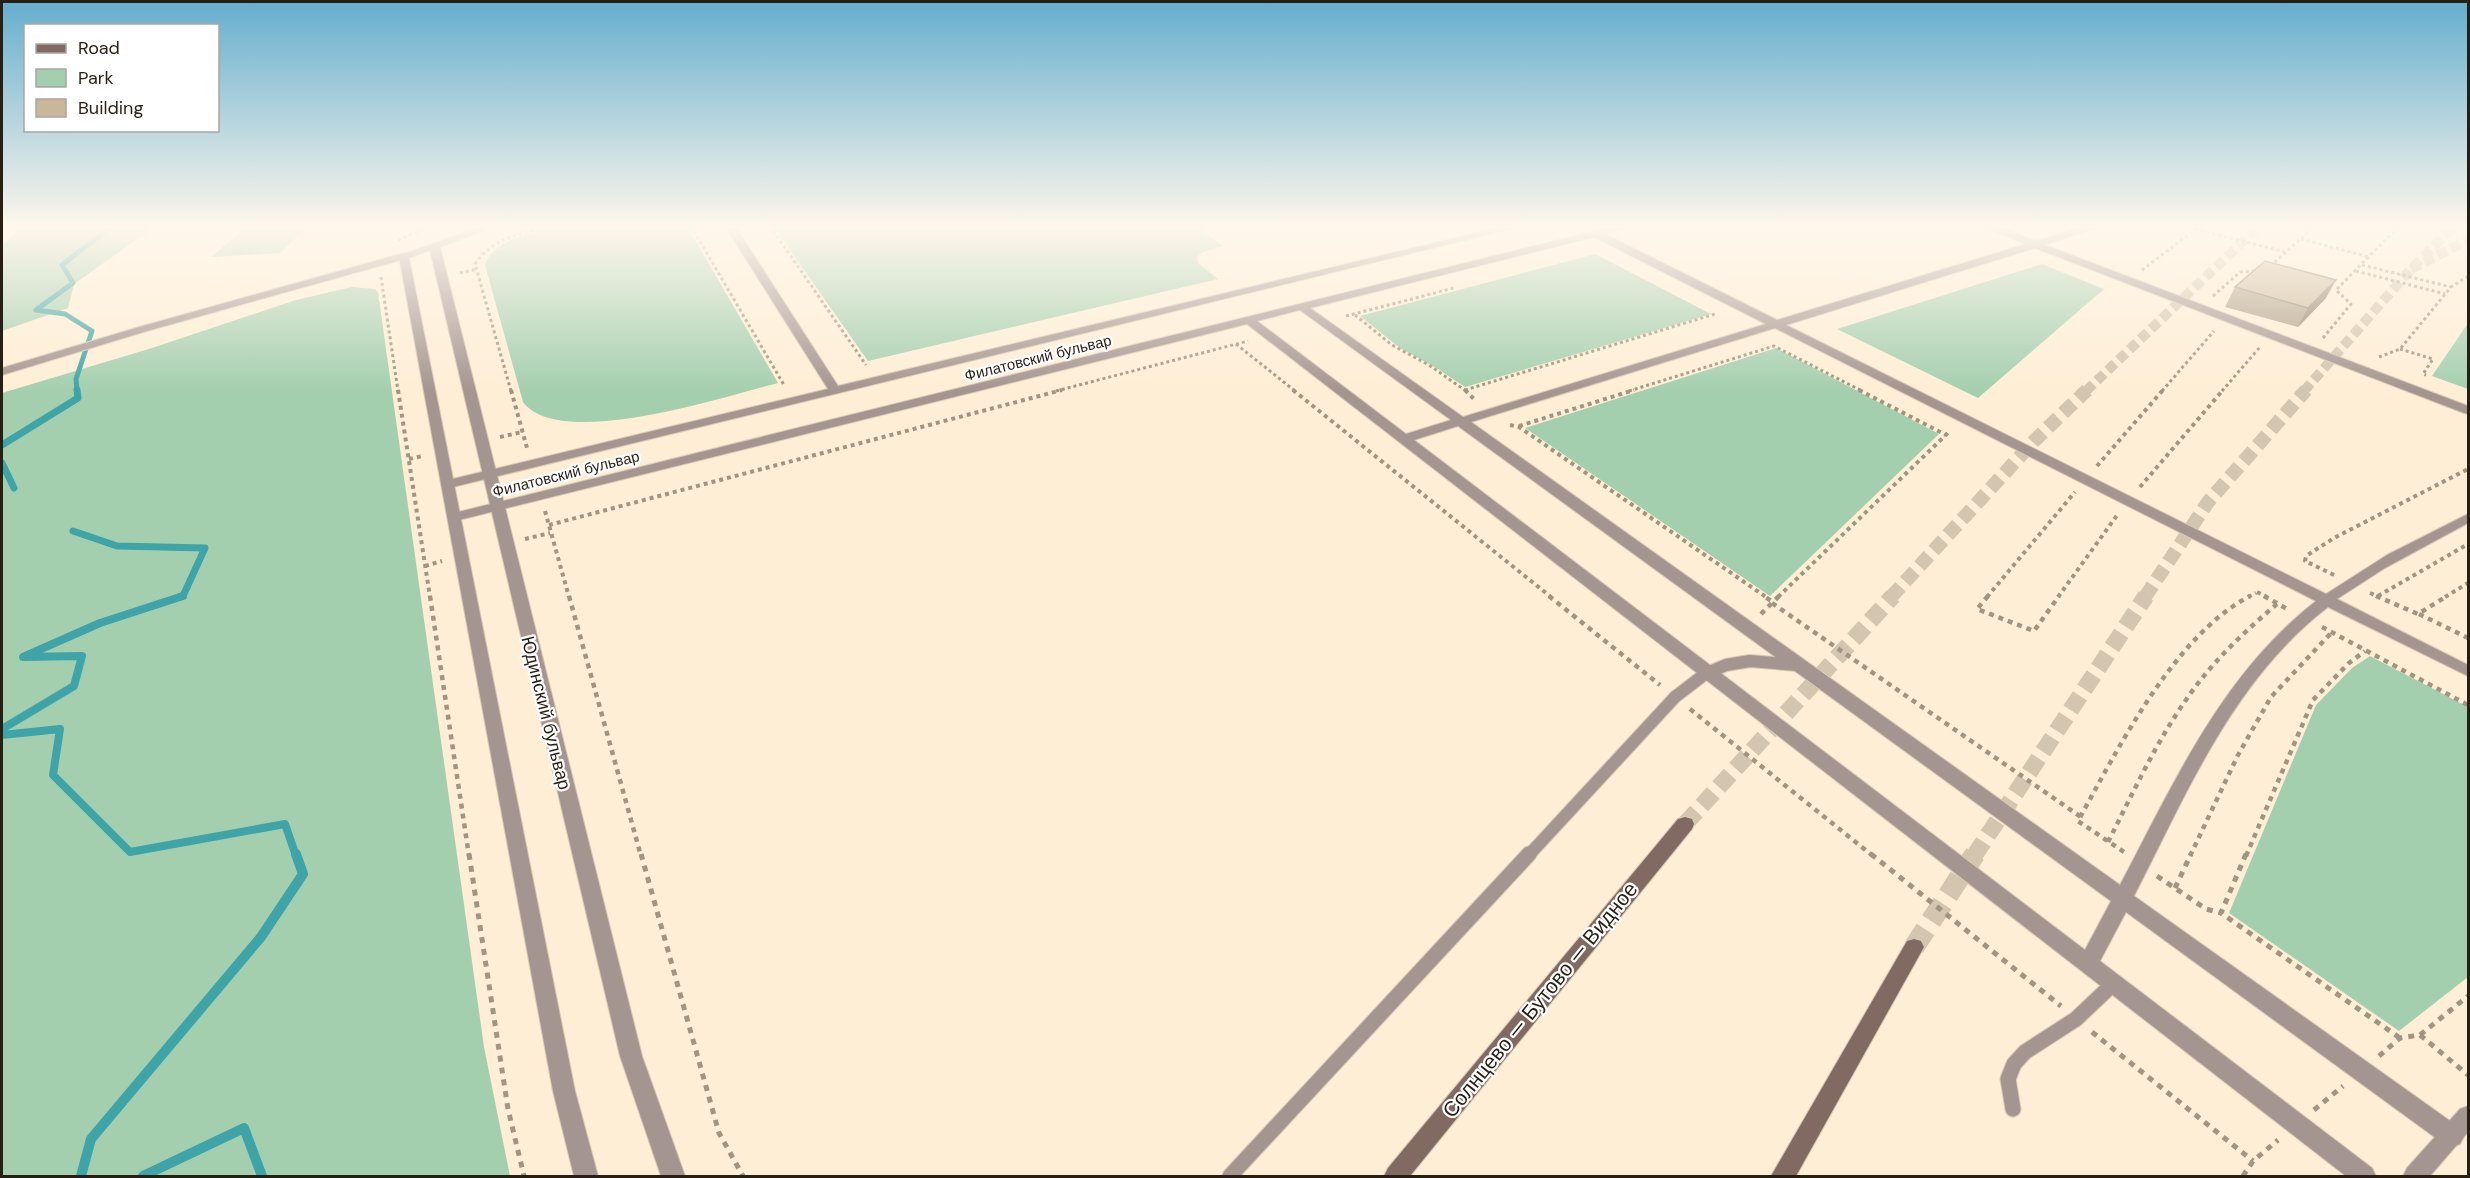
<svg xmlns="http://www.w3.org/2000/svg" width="2470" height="1178" font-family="'DM Sans',sans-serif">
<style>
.green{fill:#a4cfaf}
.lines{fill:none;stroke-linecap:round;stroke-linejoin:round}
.stream-far3{stroke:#3ea4a7;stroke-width:5}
.stream-far2{stroke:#3ea4a7;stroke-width:7}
.stream-far1{stroke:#3ea4a7;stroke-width:8}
.stream{stroke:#3ea4a7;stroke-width:10}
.tertiary-tunnel{stroke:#d3c5ae;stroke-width:10;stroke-dasharray:10 5;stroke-linecap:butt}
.secondary-tunnel-far3{stroke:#d3c5ae;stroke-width:10;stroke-dasharray:10 5;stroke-linecap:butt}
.secondary-tunnel-far2{stroke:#d3c5ae;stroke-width:14;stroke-dasharray:14 7;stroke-linecap:butt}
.secondary-tunnel-far1{stroke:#d3c5ae;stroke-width:17;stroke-dasharray:17 8;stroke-linecap:butt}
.secondary-tunnel{stroke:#d3c5ae;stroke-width:21;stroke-dasharray:21 10;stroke-linecap:butt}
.service-far1-casing{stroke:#d7c9b2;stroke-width:14}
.service-casing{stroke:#d7c9b2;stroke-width:17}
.minor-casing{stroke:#d7c9b2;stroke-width:2}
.tertiary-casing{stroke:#d7c9b2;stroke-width:2}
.secondary-casing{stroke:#d7c9b2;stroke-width:2}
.path-far3{stroke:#a19582;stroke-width:3;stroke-dasharray:3 3;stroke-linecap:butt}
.path-far2{stroke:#a19582;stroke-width:4;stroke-dasharray:4 4;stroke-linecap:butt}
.path-far1{stroke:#a19582;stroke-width:4.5;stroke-dasharray:5 5;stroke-linecap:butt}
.path{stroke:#a19582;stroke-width:5;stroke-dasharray:6 6;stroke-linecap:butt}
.service-far1{stroke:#a59590;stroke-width:12}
.service{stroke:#a59590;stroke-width:15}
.minor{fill:#a59590;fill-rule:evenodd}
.tertiary{fill:#a59590;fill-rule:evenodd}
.secondary{fill:#816a62;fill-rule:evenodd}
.wall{fill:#ae9d84}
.shaded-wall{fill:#8d7f6b}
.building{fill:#cab699;stroke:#8d7f6b;stroke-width:1.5}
.labels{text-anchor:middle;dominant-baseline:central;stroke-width:4.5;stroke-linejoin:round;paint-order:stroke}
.far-street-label{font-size:15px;fill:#271f14;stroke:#fff}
.street-label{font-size:18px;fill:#271f14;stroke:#fff}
.near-street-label{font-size:21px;fill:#271f14;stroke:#fff}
</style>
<rect width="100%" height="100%" fill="#feeed5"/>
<!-- green -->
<g class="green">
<polygon points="23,226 156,226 74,284 68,308 2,331 2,246"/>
<polygon points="248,226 308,226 280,253 211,257"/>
<path d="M555 226H687L778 383C726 396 559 451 523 402L485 265C492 240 533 233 555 226Z"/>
<polygon points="773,226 1197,226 1223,246 1203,252 1197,257 1198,263 1218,279 868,361"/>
<polygon points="1595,254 1711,314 1465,387 1438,369 1400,348 1360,316"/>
<polygon points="2042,264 2104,289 1978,398 1837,329"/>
<polygon points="352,287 375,289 378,292 484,1047 510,1176 2,1176 2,393 152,348 296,300"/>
<polygon points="2468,323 2468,389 2432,376"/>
<polygon points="1776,348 1939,434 1770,596 1525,428"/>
<polygon points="2370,656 2468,707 2468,977 2399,1031 2229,913 2316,705 2352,668"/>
</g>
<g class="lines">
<!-- stream-far3 -->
<polyline class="stream-far3" points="77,391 76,379 92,331 65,314 36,310 73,283 62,265 112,226"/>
<!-- stream-far2 -->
<g class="stream-far2">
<polyline points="2,445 78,398 77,390"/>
<polyline points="2,463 14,488"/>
<polyline points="73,531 117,546 205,548 183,596 179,597"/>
</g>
<!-- stream-far1 -->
<g class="stream-far1">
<polyline points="2,729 74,686 82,656 23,657 100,623 183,596"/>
<polyline points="2,735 60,729 53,775 130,852 285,824 296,856"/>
</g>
<!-- stream -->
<g class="stream">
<polyline points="81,1176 91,1139 261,937 303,874 296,854"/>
<polyline points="143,1176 244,1128 262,1176"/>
</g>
<!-- tertiary-tunnel -->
<polyline class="tertiary-tunnel" points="2411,269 2468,240"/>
<!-- secondary-tunnel-far3 -->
<g class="secondary-tunnel-far3">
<polyline points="2086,391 2259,226"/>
<polyline points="2304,391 2411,269 2454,226"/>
</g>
<!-- secondary-tunnel-far2 -->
<g class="secondary-tunnel-far2">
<polyline points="1891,597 2034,441 2087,390"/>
<polyline points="2145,597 2208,502 2306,390"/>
</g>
<!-- secondary-tunnel-far1 -->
<g class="secondary-tunnel-far1">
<polyline points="1685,824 1893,596"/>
<polyline points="1974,856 2146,596"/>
</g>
<!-- secondary-tunnel -->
<polyline class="secondary-tunnel" points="1914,947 1975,854"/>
<defs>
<polyline id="service-far1" points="1528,856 1675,697 1705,674 1726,665 1750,661 1797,665"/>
<g id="service">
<polyline points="2013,1109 2008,1079 2014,1064 2025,1052 2076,1019 2113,984"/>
<polyline points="1230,1176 1529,854"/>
</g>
<g id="minor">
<polygon points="725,226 735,226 838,386 1505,226 1523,226 449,488 444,487 442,484 444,481 828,389"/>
<path d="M1615 226H1632L1605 234 1777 320 2026 244 1982 226H1996L2036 241 2085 226H2101L2045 245 2468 406V414L2464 413 2035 248 1786 325 2326 594 2387 555 2468 514V523L2385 568 2337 599 2468 665V676L2328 607C2233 680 2187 793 2134 896L2460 1128 2464 1136 2460 1144 2452 1147 2444 1144 2126 912 2100 961 2372 1168 2376 1176H2346L1247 324 455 521 448 517 450 514ZM1594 237 1766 324 1463 417 1310 308ZM1300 310 1451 420 1406 434 1257 321ZM1775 328 2316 601C2222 674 2174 783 2120 885L1471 422ZM1458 426 2111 901 2085 950 1414 440Z"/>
<polygon points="404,253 409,256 408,258 147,331 2,375 2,368 139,327"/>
</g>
<g id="tertiary">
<polygon points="482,226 497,226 440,247 642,1056 685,1176 661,1176 620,1056 430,250 409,258 575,1091 598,1176 574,1176 553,1091 399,256"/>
<polygon points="2468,1106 2468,1132 2430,1176 2403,1176 2407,1168 2460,1109"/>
</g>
<g id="secondary">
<polygon points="1685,817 1692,819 1694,824 1692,829 1410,1176 1384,1176 1388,1168 1678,819"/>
<polygon points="1914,939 1921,941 1924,947 1796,1176 1771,1176 1907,941"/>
</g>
</defs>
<!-- service-far1 casing -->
<use href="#service-far1" class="service-far1-casing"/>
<!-- service casing -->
<use href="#service" class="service-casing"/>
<!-- minor casing -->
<use href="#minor" class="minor-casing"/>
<!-- tertiary casing -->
<use href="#tertiary" class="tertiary-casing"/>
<!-- secondary casing -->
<use href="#secondary" class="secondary-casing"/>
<!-- path-far3 -->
<g class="path-far3">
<polyline points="691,226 784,385"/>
<polyline points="770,226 866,365"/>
<polyline points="2195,229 2285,252"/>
<polyline points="2301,239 2369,257"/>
<polyline points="398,240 431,226"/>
<polyline points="2362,265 2451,287"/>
<polyline points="2270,266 2315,226"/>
<polyline points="2142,270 2200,226"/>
<polyline points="2356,271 2445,294"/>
<polyline points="460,273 477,269"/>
<polyline points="381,277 398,391"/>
<polyline points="2213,296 2240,272 2256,271"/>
<polyline points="1355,315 1392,345 1429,365 1466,391"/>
<polyline points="1346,316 1454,288"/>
<polyline points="2323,338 2351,304 2336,290 2399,226"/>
<polyline points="1236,344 1295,391"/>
<polyline points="2400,349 2433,359 2423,374 2426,375"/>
<polyline points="2379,357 2400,349 2451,287 2468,276"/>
<polyline points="1465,390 1715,314"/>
<path d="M511 391 475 264C491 239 521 234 547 226"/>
<polyline points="1056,391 1248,341"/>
<polyline points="1629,391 1774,346 1862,391"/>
<polyline points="2162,391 2214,331"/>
<polyline points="2222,391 2260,347"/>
</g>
<!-- path-far2 -->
<g class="path-far2">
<polyline points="398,390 430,597"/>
<polyline points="511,390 527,448"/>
<polyline points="1293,390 1551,597"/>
<polyline points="1465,390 1475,400"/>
<polyline points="1859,390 1946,435"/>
<polyline points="1510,425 1519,427 1766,597"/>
<polyline points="1519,426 1634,390"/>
<polyline points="500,437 522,432"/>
<polyline points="409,459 422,456"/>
<polyline points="2097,466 2163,390"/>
<polyline points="2140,487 2223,390"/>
<polyline points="545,511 569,597"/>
<polyline points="549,525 1062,390"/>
<polyline points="525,539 550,533"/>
<polyline points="425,566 442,561"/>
<polyline points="2334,575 2305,561 2306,556 2334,538 2468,469"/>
<polyline points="2257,592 2267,597"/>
<polyline points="2370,593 2379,597"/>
<polyline points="2378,596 2468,544"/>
<polyline points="1778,597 1950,431"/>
<polyline points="1987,597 2075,492"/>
<polyline points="2058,597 2118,514"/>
<polyline points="2248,597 2256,593"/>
<polyline points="2445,597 2468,583"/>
</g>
<!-- path-far1 -->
<g class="path-far1">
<polyline points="430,596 469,856"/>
<polyline points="569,596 641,856"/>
<polyline points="1549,596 1660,685"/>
<polyline points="1779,596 1772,603 2081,817"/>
<polyline points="1988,596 1977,609 2034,631 2059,596"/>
<polyline points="2264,596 2289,610"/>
<polyline points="2376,596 2418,614 2447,596"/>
<polyline points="1761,614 1773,602 1764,596"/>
<polyline points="2419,614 2468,638"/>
<polyline points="2322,627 2468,705"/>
<polyline points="1690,709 1873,856"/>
<path d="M2108 842C2133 793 2156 742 2188 697 2213 661 2244 632 2277 604"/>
<path d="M2124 852 2078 821C2119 747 2174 636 2250 596"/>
<polyline points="2190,856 2238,755 2271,697 2332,632"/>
<polyline points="2246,856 2313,700 2349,663 2365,651"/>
</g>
<!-- path -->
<g class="path">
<polyline points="469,854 508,1109 524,1176"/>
<polyline points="641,854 719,1133 743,1176"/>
<polyline points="1871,854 2061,1006"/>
<polyline points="2246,854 2221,913 2400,1038"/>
<polyline points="2157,876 2206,909 2221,913"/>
<polyline points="2175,888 2191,854"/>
<polyline points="2092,1032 2253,1161"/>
<polyline points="2420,1035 2468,1075"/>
<polyline points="2379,1056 2400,1038 2420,1035 2468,996"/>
<polyline points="2314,1110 2343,1086"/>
<polyline points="2243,1176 2253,1161 2278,1140"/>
</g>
<!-- service-far1 -->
<use href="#service-far1" class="service-far1"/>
<!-- service -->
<use href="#service" class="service"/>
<!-- minor -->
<use href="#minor" class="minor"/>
<!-- tertiary -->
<use href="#tertiary" class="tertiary"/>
<!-- secondary -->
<use href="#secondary" class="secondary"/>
</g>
<!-- wall -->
<polygon class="wall" points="2235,287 2326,298 2298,327 2225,307"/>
<!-- shaded-wall -->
<polygon class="shaded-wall" points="2336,280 2326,298 2298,327 2308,308"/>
<!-- building -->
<polygon class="building" points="2265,261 2336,280 2308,308 2235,287"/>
<!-- sky -->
<linearGradient id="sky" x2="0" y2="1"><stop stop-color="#64aece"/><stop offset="0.58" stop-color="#fff7ec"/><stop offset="1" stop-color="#fff7ec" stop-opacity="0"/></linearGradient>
<rect width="2470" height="391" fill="url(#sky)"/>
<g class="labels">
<!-- far-street labels -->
<g class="far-street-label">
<text transform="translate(1038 358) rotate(-14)">Филатовский бульвар</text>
<text transform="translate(566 474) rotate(-14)">Филатовский бульвар</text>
</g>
<!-- street labels -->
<g class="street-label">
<text transform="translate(546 713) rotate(76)">Юдинский бульвар</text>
</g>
<!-- near-street labels -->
<g class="near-street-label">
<text transform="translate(1540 1000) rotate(-51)">Солнцево — Бутово — Видное</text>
</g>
</g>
<!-- border -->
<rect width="2470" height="1178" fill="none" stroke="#271f14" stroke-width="6"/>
<!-- legend -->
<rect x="24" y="24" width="195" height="108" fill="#ffffff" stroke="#a9a5a1" stroke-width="1.5"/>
<rect x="36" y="44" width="30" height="9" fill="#816a62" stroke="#a9a5a1" stroke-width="1.5"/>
<text x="78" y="54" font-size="18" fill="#271f14">Road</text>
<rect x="36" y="69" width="30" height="18" fill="#a4cfaf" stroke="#a9a5a1" stroke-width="1.5"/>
<text x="78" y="84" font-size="18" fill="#271f14">Park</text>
<rect x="36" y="99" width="30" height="18" fill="#cab699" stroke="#a9a5a1" stroke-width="1.5"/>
<text x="78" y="114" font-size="18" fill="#271f14">Building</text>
</svg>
